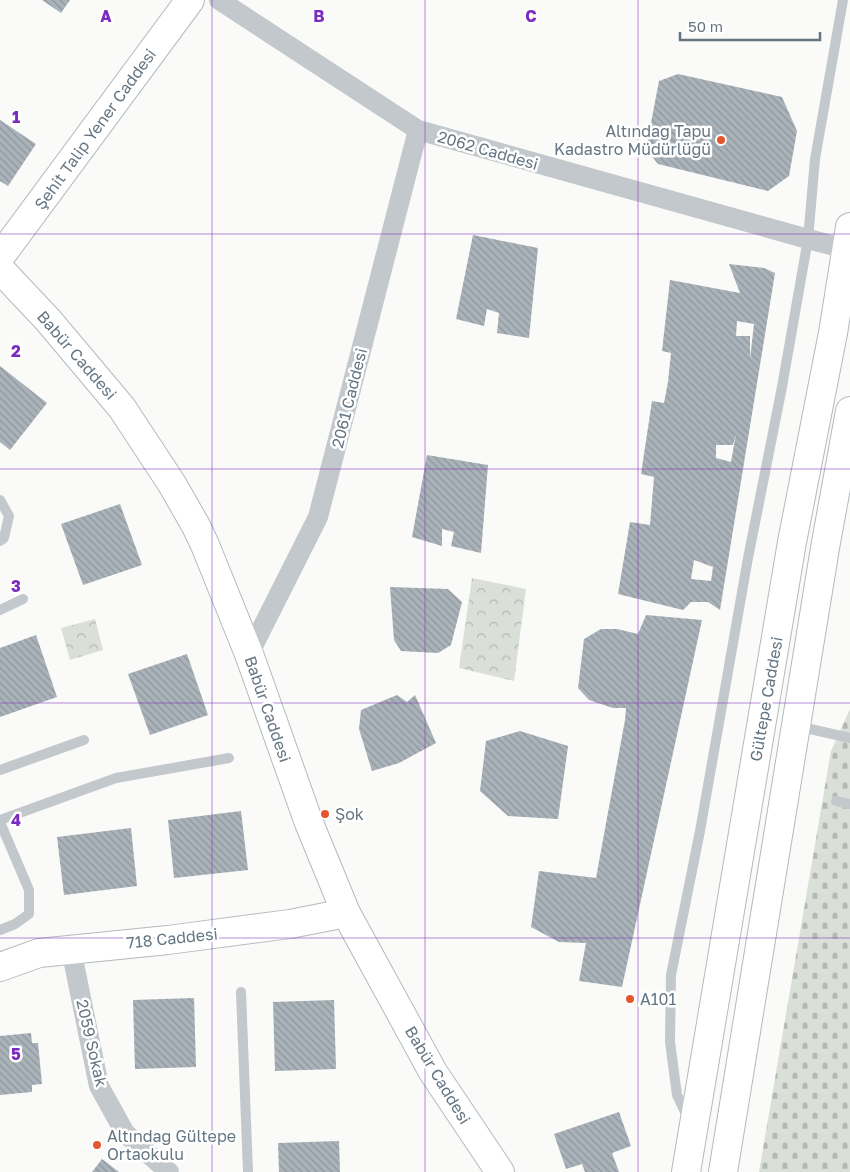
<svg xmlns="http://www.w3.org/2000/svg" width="850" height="1172" font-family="'Golos Text',sans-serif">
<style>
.forest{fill:url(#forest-crowns)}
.cemetery{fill:url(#cemetery-stones)}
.building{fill:url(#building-back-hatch);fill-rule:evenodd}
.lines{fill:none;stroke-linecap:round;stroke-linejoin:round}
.secondary-casing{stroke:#b3babf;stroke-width:30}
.lane{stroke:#c3c8cc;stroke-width:10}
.street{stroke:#c3c8cc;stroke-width:20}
.secondary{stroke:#fff;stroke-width:28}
.grid{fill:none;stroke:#7b2cbf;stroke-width:1;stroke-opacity:0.55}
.poi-dot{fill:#e4572e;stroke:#fff;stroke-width:2}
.labels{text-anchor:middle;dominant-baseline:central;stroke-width:5;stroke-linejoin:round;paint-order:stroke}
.street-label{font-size:16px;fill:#657683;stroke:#fff}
.poi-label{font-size:16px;fill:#657683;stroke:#fff;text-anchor:start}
.grid-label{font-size:16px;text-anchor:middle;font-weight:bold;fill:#7b2cbf;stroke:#fff;stroke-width:5;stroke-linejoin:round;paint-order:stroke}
</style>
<defs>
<pattern id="forest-crowns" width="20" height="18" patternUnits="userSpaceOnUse" patternTransform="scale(1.25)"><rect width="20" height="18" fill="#dadfd7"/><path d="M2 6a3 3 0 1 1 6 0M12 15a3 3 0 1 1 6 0" fill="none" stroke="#b4b9b4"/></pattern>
<pattern id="cemetery-stones" width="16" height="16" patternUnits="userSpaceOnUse" patternTransform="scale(1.25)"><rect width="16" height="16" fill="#dadfd7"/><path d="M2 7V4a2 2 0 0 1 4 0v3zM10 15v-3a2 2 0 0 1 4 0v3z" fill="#b4b9b4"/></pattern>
<pattern id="building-back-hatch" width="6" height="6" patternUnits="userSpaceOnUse" patternTransform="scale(1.25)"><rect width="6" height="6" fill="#aab3b9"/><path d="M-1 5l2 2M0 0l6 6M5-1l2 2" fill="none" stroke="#8e969c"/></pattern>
</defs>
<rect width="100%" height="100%" fill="#fafaf8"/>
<!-- forest -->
<g class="forest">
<polygon points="472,578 526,589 514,681 459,668"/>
<polygon points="95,619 103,650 70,660 61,628"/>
</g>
<!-- cemetery -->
<polygon class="cemetery" points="850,709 850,1172 759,1172 831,751"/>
<!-- building -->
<g class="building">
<polygon points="42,0 70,0 61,13"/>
<polygon points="678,74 782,97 797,131 789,176 768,191 658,164 646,149 659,81"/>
<polygon points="0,120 36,144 8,186 0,181"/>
<polygon points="473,235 538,248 529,338 497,333 499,313 487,309 484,326 456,319"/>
<path d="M729 264 764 268 775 273 720 610 708 602H691L683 610 618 594 630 522 650 525 654 477 641 474 652 401 664 403 668 382 671 353 662 351 670 280 740 293ZM737 321 754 324 750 359V336H736ZM736 434 731 462 716 458V445H733ZM694 560 713 567 711 581 691 579Z"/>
<polygon points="0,366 47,403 10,450 0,442"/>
<polygon points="427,455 488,465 481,553 451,546 454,532 442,529 442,546 412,537"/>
<polygon points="120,504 142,565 83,585 61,524"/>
<polygon points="390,587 448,589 462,602 451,645 438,653 401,651 394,640"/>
<polygon points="646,615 702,620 622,987 579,981 586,943 559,942 531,927 539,871 596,878 625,720 626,708 613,708 589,700 578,688 584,639 601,629 617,629 638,634"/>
<polygon points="36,635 57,697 0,717 0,648"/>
<polygon points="187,654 208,715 150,735 128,674"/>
<polygon points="397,695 407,702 415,695 436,743 399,763 372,771 359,729 361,710"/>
<polygon points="520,731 568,746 558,819 508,816 480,791 486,741"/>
<polygon points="241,811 248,870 174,878 168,820"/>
<polygon points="131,828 137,886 64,895 57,837"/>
<polygon points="194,998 196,1067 135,1069 133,1000"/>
<polygon points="334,1000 336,1069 275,1071 273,1002"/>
<polygon points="31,1033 32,1043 38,1043 42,1084 32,1085 32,1092 0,1095 0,1036"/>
<polygon points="619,1112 631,1146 612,1153 619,1172 585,1172 582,1164 566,1169 554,1134"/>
<polygon points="339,1141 340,1172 279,1172 278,1143"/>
<polygon points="102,1159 119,1172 92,1172"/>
</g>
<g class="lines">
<defs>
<g id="secondary">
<polyline points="0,257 190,0"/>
<polyline points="0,269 48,320 122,408 172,484 196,526 205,545 249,654 309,823 346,913 433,1072 500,1172"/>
<polyline points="0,967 39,953 168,940 290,924 346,913"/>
<polyline points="686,1172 792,542 833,333 850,227"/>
<polyline points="723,1172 825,548 850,411"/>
</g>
</defs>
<!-- secondary casing -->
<use href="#secondary" class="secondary-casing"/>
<!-- lane -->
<g class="lane">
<polyline points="0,500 9,516 4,538 0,541"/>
<polyline points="0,610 23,599"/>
<polyline points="797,726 850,738"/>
<polyline points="0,770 84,740"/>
<polyline points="836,801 850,804"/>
<polyline points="0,820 116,778 229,758"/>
<polyline points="0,822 29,890 29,914 15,924 0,930"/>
<polyline points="241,992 248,1172"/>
<polyline points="688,1118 677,1095 670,1042 671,975 700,831 748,558 782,387 808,239 815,159 843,0"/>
</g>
<!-- street -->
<g class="street">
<polyline points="219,0 418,130 808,239 846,249"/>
<polyline points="249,654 318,517 418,130"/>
<polyline points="71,949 99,1086 125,1133 169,1172"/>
</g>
<!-- secondary -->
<use href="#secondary" class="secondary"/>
</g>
<!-- grid -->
<path class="grid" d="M212 0V1172M425 0V1172M638 0V1172M0 234H850M0 469H850M0 703H850M0 938H850"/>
<!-- markers -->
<g class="poi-dot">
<circle cx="721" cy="140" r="5"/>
<circle cx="325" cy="814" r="5"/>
<circle cx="630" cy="999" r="5"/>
<circle cx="97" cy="1145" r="5"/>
</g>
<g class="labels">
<!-- street labels -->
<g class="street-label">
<text transform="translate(95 129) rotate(-54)">Şehit Talip Yener Caddesi</text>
<text transform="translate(488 150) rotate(16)">2062 Caddesi</text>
<text transform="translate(77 355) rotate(49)">Babür Caddesi</text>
<text transform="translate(349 398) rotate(-76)">2061 Caddesi</text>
<text transform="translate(766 699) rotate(-80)">Gültepe Caddesi</text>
<text transform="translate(268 709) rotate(71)">Babür Caddesi</text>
<text transform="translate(172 938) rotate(-6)">718 Caddesi</text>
<text transform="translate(92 1043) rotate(77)">2059 Sokak</text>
<text transform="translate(438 1075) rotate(59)">Babür Caddesi</text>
</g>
<!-- poi labels -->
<g class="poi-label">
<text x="711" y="131" text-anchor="end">Altındağ Tapu<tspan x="711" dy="18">Kadastro Müdürlüğü</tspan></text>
<text x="335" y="814">Şok</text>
<text x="640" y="999">A101</text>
<text x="107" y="1136">Altındağ Gültepe<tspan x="107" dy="18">Ortaokulu</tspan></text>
</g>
</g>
<g class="grid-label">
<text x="106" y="22">A</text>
<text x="319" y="22">B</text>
<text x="531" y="22">C</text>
<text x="16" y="123">1</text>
<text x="16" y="357">2</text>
<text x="16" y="592">3</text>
<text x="16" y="826">4</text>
<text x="16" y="1060">5</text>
</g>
<!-- scale -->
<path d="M680 32v8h140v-8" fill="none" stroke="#657683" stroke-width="2.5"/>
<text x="688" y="32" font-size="15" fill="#657683" stroke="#ffffff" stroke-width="4" paint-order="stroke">50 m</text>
</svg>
